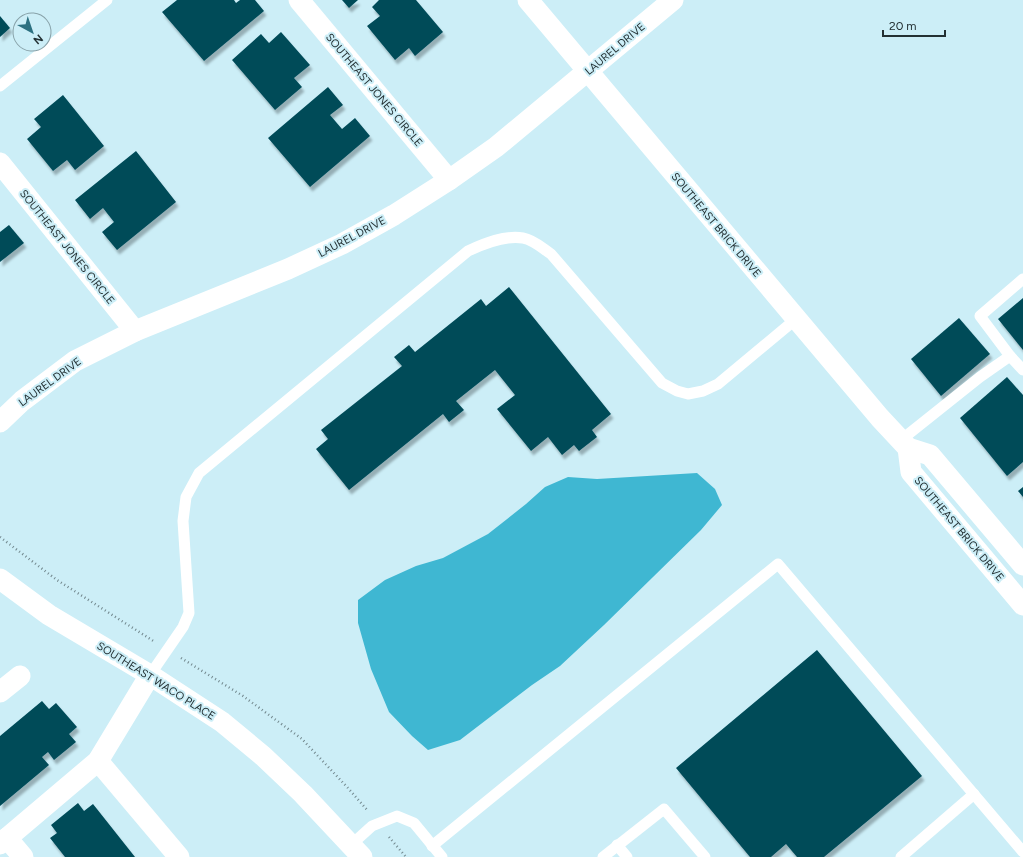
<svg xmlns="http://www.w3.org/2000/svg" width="1023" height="857" font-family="Figtree,sans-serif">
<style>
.water{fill:#3fb7d2}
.building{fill:#044b59;filter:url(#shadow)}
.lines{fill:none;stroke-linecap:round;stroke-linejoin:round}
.path{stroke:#72888e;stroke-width:2.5;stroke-dasharray:1 3;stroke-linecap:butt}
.lane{stroke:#fff;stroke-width:11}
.street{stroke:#fff;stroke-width:21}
.labels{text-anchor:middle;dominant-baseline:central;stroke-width:4;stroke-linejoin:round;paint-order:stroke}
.street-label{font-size:11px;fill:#233033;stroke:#cceef7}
</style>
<defs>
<filter id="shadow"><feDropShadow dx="2.5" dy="4.5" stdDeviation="1" flood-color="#0004"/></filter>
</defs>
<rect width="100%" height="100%" fill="#cceef7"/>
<!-- water -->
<polygon class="water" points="697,473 715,489 722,505 701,530 604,625 560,666 532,685 460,740 428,750 412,736 389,712 371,669 358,623 358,600 385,580 416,566 443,558 488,534 526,504 545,487 568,477 597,479"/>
<!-- building -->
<g class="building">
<polygon points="177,0 234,0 236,3 240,0 255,0 264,11 204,61 162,12"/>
<polygon points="342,0 358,0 349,8"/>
<polygon points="379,0 416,0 443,32 415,56 409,48 395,60 367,26 380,16 372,7"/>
<polygon points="0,16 10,28 0,37"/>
<polygon points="281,32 310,65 294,78 302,87 275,110 232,60 261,34 269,43"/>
<polygon points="328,87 343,105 330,115 342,129 355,118 370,136 310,187 268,138"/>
<polygon points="63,95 104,146 75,170 67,160 53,171 27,139 41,127 34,119"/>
<polygon points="136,151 176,202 117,250 102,232 114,222 103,208 90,219 75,200"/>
<polygon points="9,225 24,243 0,262 0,232"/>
<polygon points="509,287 611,414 592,430 597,437 579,451 574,445 562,455 548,437 531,451 497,409 515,395 495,370 456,401 464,410 449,422 443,414 349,490 316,449 328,439 321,430 402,366 394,357 409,345 415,352 481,299 486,306"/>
<polygon points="1023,298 1023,350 998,319"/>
<polygon points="959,318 990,354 941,396 911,359"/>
<polygon points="1007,377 1023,395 1023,462 1007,476 960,418"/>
<polygon points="1023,487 1023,497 1018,491"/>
<polygon points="817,650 922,776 824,857 797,857 786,844 771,857 750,857 676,768"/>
<polygon points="42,701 49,709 56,703 77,727 69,734 76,742 54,760 48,752 42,757 49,765 0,806 0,736"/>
<polygon points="78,803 84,811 93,804 135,857 65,857 50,838 57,833 51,825"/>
</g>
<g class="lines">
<!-- path -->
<g class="path">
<polyline points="0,537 57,580 155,642"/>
<polyline points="181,658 243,696 302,739 348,788 368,811"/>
<polyline points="389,837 406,857"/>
</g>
<!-- lane -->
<g class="lane">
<polyline points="0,86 107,0"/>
<polyline points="1010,356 980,316 1023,279"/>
<polyline points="901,440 980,377 1010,356 1023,370"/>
<path d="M150 675 183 627 189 613 183 521 186 497 199 473 468 251C485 243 505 235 523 238 534 240 542 248 551 254L662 383 677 391 688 394 703 391 718 384 796 319"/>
<polyline points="351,845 372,826 397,816 414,823 442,857"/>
<polyline points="617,845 627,857"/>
<polyline points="432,846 778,564 1023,852"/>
<polyline points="603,857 664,809 705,857"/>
<polyline points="901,857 974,794"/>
</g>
<!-- street -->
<g class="street">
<polyline points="299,0 449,180"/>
<polyline points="528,0 880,418 908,448 930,455 1023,565"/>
<polyline points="0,163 135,331"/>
<polyline points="0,422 22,401 75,361 135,331 288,269 342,244 394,215 449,180 496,147 673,0"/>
<polyline points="908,448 911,472 1023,605"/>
<polyline points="0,579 49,615 150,675 222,722 263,756 303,794 362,857"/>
<polyline points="0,692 20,676"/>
<polyline points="98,761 179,857"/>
<polyline points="7,838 23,857"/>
<polyline points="0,844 98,761 150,675"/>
</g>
</g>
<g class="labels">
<!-- street labels -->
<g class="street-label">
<text transform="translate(615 49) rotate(-40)">LAUREL DRIVE</text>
<text transform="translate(374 90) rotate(50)">SOUTHEAST JONES CIRCLE</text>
<text transform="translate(716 225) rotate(50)">SOUTHEAST BRICK DRIVE</text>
<text transform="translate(352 237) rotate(-28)">LAUREL DRIVE</text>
<text transform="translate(67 247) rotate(51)">SOUTHEAST JONES CIRCLE</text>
<text transform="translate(50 382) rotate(-36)">LAUREL DRIVE</text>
<text transform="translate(959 529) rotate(50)">SOUTHEAST BRICK DRIVE</text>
<text transform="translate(156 681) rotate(32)">SOUTHEAST WACO PLACE</text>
</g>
</g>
<!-- north arrow -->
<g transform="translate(32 32) rotate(140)"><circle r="19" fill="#cceef7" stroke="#88a2a9"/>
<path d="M0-3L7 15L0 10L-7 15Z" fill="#2c7080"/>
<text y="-6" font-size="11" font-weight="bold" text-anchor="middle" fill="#233033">N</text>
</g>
<!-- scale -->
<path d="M883 30v6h62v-6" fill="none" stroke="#233033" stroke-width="2"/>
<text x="889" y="30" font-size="12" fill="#233033" stroke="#cceef7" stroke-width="3" paint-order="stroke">20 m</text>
</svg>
